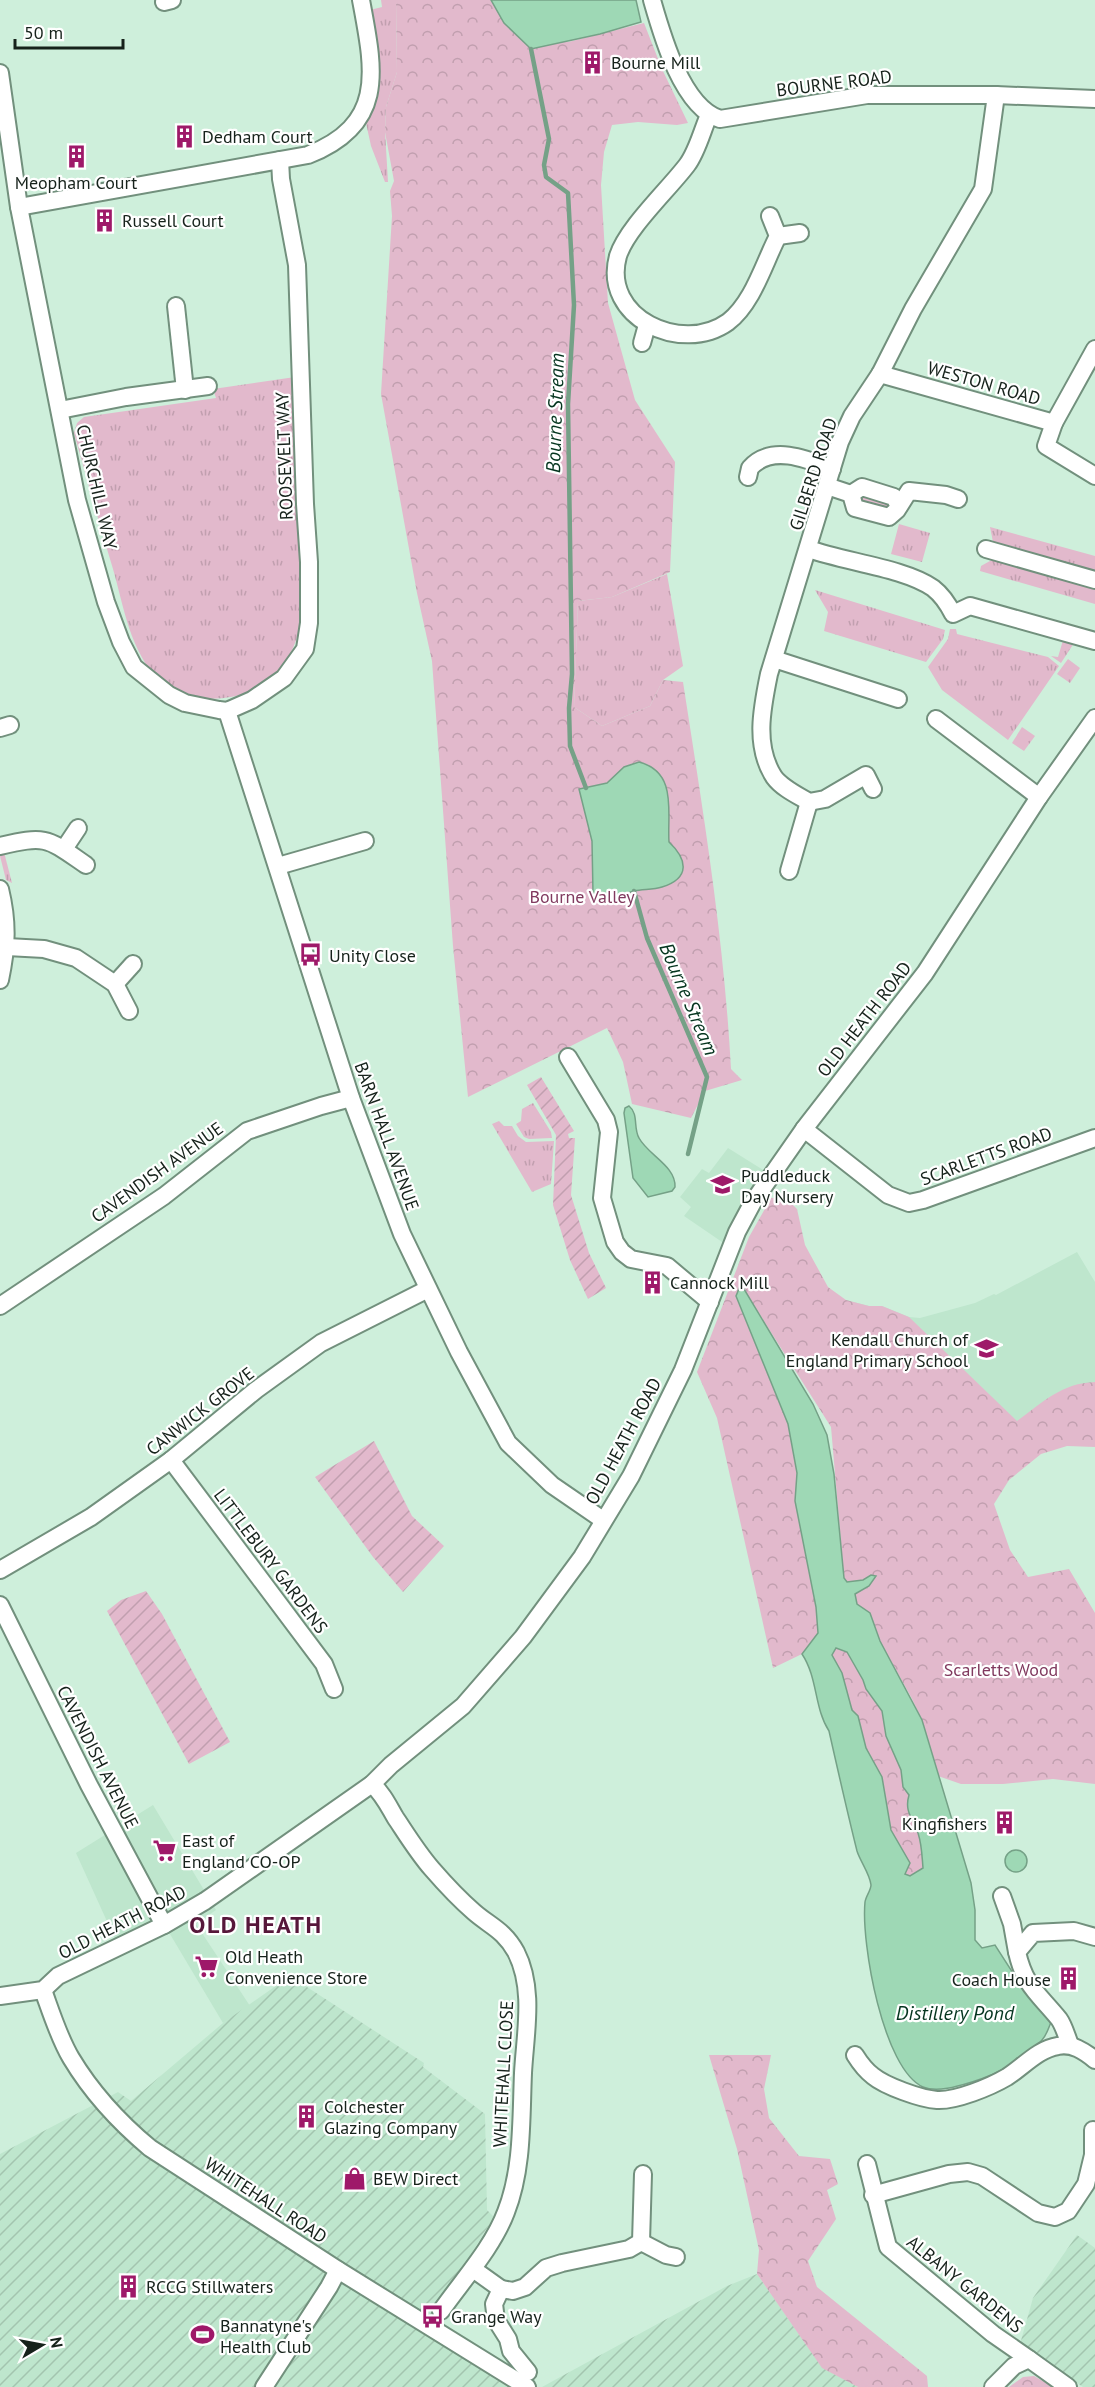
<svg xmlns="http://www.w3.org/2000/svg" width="1095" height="2387" font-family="'PT Sans',sans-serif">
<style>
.built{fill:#bee6cd}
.industrial{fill:url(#industrial-furrows)}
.grass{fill:url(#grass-tufts)}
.forest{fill:url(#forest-crowns)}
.garden{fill:url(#garden-furrows)}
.water{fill:#9ed8b5;stroke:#75a187;stroke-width:1.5;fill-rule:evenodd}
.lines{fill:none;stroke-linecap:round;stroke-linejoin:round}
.stream{stroke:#75a187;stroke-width:4.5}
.minor-casing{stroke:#72907d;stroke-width:20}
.minor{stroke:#fff;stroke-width:16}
.labels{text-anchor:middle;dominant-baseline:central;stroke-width:4.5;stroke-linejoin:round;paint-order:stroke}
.poi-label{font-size:18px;fill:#16221b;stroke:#fff;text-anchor:start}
.street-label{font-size:18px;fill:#16221b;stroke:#fff}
.park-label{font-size:18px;fill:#813a5f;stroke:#fff}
.water-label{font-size:20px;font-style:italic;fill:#05351f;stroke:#fff}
.district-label{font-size:24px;font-weight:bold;letter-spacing:1.5px;fill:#56173a;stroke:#fff}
</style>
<defs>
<pattern id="industrial-furrows" width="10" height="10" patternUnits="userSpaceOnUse" patternTransform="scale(1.5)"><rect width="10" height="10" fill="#bee6cd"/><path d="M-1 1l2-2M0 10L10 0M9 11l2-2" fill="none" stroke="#a3c5af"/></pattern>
<pattern id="grass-tufts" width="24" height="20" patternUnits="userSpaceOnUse" patternTransform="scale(1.5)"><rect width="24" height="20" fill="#e2b9cc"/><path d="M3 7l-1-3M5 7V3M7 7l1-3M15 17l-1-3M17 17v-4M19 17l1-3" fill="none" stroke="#c19faf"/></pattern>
<pattern id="forest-crowns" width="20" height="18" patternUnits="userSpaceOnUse" patternTransform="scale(1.5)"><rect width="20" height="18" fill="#e2b9cc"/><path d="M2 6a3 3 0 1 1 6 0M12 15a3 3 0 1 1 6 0" fill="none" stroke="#c19faf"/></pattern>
<pattern id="garden-furrows" width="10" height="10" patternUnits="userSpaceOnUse" patternTransform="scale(1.5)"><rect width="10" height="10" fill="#e2b9cc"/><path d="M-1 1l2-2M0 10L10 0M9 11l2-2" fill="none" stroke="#c19faf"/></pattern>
</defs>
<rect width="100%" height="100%" fill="#ceefdb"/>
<!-- built -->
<g class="built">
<polygon points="728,1148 765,1171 725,1244 684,1216 691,1207 680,1197 702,1169 709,1173"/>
<polygon points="1077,1252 1095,1282 1095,1423 1015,1432 846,1300 869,1306 882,1306 909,1317 920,1318 975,1303 994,1294 996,1295"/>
<polygon points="153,1805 216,1910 196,1924 250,2006 223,2023 161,1919 115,1939 76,1853"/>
</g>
<!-- industrial -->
<g class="industrial">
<polygon points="290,1976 424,2063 423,2067 485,2114 487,2210 494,2217 433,2315 527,2387 0,2387 0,2154 118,2092 131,2101 223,2023"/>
<polygon points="1077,2235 1095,2248 1095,2387 1083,2387 1020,2344 1033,2298"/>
<polygon points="757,2274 822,2367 858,2387 542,2387 727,2286"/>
</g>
<!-- grass -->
<g class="grass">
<polygon points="381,0 396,0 397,72 386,107 385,131 388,182 385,182 371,146 366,123 377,91 370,10 382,7"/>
<path d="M295 377 302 612C298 648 284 675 250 691 224 703 182 702 160 681 130 652 124 607 113 569 99 524 87 478 74 433L77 423 84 417 216 398 213 389Z"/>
<polygon points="859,494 890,500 890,509 859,505"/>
<polygon points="899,524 930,533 922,562 891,554"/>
<polygon points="990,527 1095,556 1095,575 993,542"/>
<polygon points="997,557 1095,585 1095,604 980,571 981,566"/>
<polygon points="667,574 683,666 663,680 650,706 602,726 574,707 578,601 612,597"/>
<polygon points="815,590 945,630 943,639 926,662 824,631 828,612"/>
<polygon points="950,629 956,629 957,634 1048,657 1059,666 1008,740 942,690 928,667 948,639"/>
<polygon points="1064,637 1076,640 1061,663 1051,656 1058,657"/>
<polygon points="1068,659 1080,668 1070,683 1057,674"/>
<polygon points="1022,727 1035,736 1024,751 1012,743"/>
<polygon points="4,852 12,883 6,880 0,856"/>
<polygon points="533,1103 551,1132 552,1138 529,1139 524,1137 516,1124 521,1121 522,1109"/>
<polygon points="499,1121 504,1126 512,1126 518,1136 526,1142 554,1141 551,1184 532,1192 492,1124"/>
</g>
<!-- forest -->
<g class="forest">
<path d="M396 0H491L504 23 568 42 644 23 662 69 688 123 677 125 638 122 612 125 604 152 601 185 608 303 635 400 675 462 670 572 612 597 578 601 574 707 602 726 650 706 663 680 683 682C703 811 724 938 731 1069L742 1080 705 1091 691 1118 632 1104 623 1062 607 1028 468 1097 453 946 432 661 417 593 381 394 392 216 390 191 394 181 385 132 386 107 397 72Z"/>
<path d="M785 1197 797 1209 805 1245 828 1287 846 1300 869 1306H882L909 1317 1017 1421C1043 1402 1062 1383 1095 1382V1447L1067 1446 1041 1454 1009 1480 994 1504 1010 1550 1028 1577 1069 1569 1095 1613V1784L1053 1779 1003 1784H961L938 1776 922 1720 912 1699 880 1641 870 1613 857 1604 855 1594 869 1586 863 1580 847 1582 844 1578 831 1427 741 1285 736 1297 788 1424 797 1473 795 1501 816 1607 818 1633 802 1654 773 1668 717 1418 697 1372 749 1237 771 1198Z"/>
<path d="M836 1647 847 1652 863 1680 866 1689 882 1711 886 1736 901 1770 903 1787 909 1795C904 1812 913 1818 918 1833 922 1845 922 1857 923 1868L910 1876 905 1874 910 1863 891 1830 882 1777 866 1748 858 1716 852 1710 842 1673 832 1655Z"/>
<polygon points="709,2055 771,2055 764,2089 769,2118 799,2156 830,2159 838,2184 827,2190 836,2219 808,2261 817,2287 927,2376 928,2387 858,2387 822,2368 757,2274 759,2250 737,2149"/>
<polygon points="1034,2376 1053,2387 1009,2387 1023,2377"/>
</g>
<!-- garden -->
<g class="garden">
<polygon points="541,1077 574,1131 568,1134 569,1138 575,1138 571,1195 589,1253 606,1288 588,1299 570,1260 553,1205 556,1135 527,1085"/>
<polygon points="374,1441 412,1516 444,1546 403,1592 373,1557 315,1477"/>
<polygon points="146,1591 162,1614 230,1742 189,1764 107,1611 121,1600"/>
</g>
<!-- water -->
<g class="water">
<polygon points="491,0 636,0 641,22 600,34 531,49 504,23"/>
<path d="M639 762C678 772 667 813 669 842 687 859 691 878 662 887 653 890 643 889 634 891 628 892 623 897 617 897 609 896 601 894 593 893L592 841 579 789 607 783 624 767Z"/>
<path d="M629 1106C639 1114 633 1128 639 1138 648 1155 676 1166 675 1187L672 1191 648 1197 633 1178 624 1113 625 1108Z"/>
<path d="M741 1284 813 1404 827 1435 834 1474 844 1578 847 1582 863 1580 871 1575 876 1576 869 1586 855 1594 857 1604 870 1613 880 1641 922 1720 971 1883 975 1910V1940L982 1948 995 1945 1022 1987 1052 2020C1049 2026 1047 2035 1042 2040 1026 2059 996 2075 972 2082 959 2086 937 2093 923 2087 883 2069 861 1943 865 1902 866 1896 871 1890 871 1885 870 1874 860 1861 857 1851 847 1811 838 1771 829 1731 814 1708 818 1678 802 1654L818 1633 816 1607 795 1501 797 1473 788 1424 736 1296ZM836 1648 847 1652 863 1680 866 1689 882 1711 886 1736 901 1770 903 1787 909 1795C904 1812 913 1818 918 1833 922 1845 922 1857 923 1868L910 1876 905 1874 910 1863 891 1830 882 1777 866 1748 858 1716 852 1710 842 1673 832 1655Z"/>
<circle cx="1016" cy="1861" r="11"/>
</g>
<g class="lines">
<!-- stream -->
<g class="stream">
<polyline points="531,49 549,139 544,165 546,177 568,193 574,305 568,404 572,674 569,708 570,746 586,788"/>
<polyline points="634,891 647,938 707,1077 688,1154"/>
</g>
<defs>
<g id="minor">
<path d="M652 0C662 35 682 107 720 119L867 95H996L1095 99"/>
<polyline points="164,2 172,0"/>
<polyline points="0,73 19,207 77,500 106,602 121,642 134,667 169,695 185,703 219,710 227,711 252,700 284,678 305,649 309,623 309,562 305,504 297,265 281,179 280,160"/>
<path d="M709 115C702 131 697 152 687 165 668 190 627 228 618 256 601 318 682 355 728 322 753 303 764 263 778 236L770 216"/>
<path d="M19 207 308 155C387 124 374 70 361 0"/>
<polyline points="778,236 800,233"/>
<polyline points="176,306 185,390"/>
<polyline points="642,343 647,325"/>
<polyline points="880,374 1054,423 1046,446 1095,476"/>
<polyline points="60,410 126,397 208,386"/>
<polyline points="1054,423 1095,349"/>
<path d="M748 477 750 468C771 444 807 459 832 469"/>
<polyline points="827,486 851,494 855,508 889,517 897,510 909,491 946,495 958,499"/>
<polyline points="851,494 862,487 894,497 899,506"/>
<path d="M809 549C845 562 904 568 933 588 942 595 948 604 953 614L970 606 1095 641"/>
<polyline points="986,549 1095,580"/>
<polyline points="774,659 898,699"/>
<polyline points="227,711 351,1098 402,1234 459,1352 508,1443 552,1485 603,1520"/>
<polyline points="936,719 1039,797"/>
<polyline points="0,728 10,725"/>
<path d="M873 789 866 775 825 799 809 802C797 795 782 788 774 777 754 746 762 708 769 674L840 442 852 416 880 374 913 309 983 189 996 95"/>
<path d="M0 846C47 835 47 838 86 865"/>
<polyline points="64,849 78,828"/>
<polyline points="278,866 365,841"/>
<polyline points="789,871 809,802"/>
<path d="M0 889C8 922 7 947 0 980"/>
<polyline points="7,947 44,949 76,958 115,984 129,1011"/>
<polyline points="115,984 133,964"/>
<polyline points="568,1057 606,1120 609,1132 602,1198 615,1242 622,1252 631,1259 667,1266 710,1302"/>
<polyline points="804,1129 888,1195 909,1203 923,1200 1095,1138"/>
<polyline points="0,1306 164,1196 247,1131 321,1106 351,1098"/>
<polyline points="171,1460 324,1664 334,1689"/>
<polyline points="0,1570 91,1517 171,1460 256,1390 321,1343 428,1289"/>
<polyline points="0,1605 89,1785 164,1925"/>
<path d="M372 1784C383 1794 388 1805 395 1817 407 1835 418 1853 432 1869 445 1884 459 1899 474 1912 490 1926 504 1930 516 1952 535 1989 525 2034 523 2073 521 2119 523 2169 506 2212 493 2247 462 2281 441 2311"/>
<polyline points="1002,1896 1012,1924 1017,1952"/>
<path d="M43 1990C51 2012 59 2038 71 2058 92 2093 120 2123 150 2148L338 2270 527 2387"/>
<polyline points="0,1996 43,1990 58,1976 164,1925 205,1901 372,1784 391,1765 463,1706 523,1637 582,1557 631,1476 683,1370 737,1232 753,1202 804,1129 925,973 1039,797 1095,718"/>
<path d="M1070 2045C1067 2037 1064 2026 1059 2019 1038 1993 1025 1987 1017 1952L1033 1933 1074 1931 1095 1937"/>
<path d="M855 2055C860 2063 865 2070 873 2076 885 2086 921 2099 937 2100 956 2101 990 2087 1007 2077 1023 2067 1038 2049 1058 2046 1072 2043 1084 2051 1095 2060"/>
<polyline points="867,2164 888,2247 993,2334 1029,2359"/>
<polyline points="873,2195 949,2174 968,2172 982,2176 1038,2213 1055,2217 1068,2211 1086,2184 1093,2155 1093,2130"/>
<polyline points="641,2242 666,2255 676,2257"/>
<polyline points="473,2269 501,2289 494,2304 496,2320 508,2339 511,2351 528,2372"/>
<polyline points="501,2289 513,2291 525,2287 546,2268 562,2263 629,2249 641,2242 643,2174"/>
<polyline points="264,2387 329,2287 338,2270"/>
<polyline points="993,2387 1014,2366 1029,2359 1068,2387"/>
</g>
</defs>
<!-- minor casing -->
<use href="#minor" class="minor-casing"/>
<!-- minor -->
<use href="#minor" class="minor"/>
</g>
<!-- icons -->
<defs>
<symbol id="building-bare" viewBox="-9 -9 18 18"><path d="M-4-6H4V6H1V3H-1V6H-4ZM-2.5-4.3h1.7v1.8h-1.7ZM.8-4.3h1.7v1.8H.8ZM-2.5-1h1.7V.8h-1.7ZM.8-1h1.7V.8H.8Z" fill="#9e1969" stroke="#fff" stroke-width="2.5" paint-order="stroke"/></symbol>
<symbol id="bus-bare" viewBox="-9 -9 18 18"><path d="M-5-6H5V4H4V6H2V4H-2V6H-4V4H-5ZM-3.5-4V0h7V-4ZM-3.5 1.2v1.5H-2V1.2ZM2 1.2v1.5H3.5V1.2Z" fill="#9e1969" stroke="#fff" stroke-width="2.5" paint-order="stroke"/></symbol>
<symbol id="school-bare" viewBox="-9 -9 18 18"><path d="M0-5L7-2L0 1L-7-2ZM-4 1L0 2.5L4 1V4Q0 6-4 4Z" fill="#9e1969" stroke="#fff" stroke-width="2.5" paint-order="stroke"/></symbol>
<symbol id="supermarket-bare" viewBox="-9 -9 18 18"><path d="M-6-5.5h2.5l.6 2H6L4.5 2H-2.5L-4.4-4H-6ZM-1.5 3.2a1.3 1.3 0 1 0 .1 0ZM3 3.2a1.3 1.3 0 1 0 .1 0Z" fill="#9e1969" stroke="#fff" stroke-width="2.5" paint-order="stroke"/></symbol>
<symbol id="shop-bare" viewBox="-9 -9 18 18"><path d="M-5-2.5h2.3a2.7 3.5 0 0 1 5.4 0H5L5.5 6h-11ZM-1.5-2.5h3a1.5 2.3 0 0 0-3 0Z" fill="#9e1969" stroke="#fff" stroke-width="2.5" paint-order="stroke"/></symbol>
<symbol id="stadium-bare" viewBox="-9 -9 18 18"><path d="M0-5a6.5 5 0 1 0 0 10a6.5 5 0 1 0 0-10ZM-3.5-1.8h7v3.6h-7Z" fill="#9e1969" stroke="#fff" stroke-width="2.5" paint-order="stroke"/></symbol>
</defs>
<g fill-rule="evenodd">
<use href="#building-bare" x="576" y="46" width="33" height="33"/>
<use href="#building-bare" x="168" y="120" width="33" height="33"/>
<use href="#building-bare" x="60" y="140" width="33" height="33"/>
<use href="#building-bare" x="88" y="204" width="33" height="33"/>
<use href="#bus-bare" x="294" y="938" width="33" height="33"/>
<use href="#school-bare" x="706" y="1168" width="33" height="33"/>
<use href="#building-bare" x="636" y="1266" width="33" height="33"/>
<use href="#school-bare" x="970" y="1332" width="33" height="33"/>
<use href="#building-bare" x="988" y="1806" width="33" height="33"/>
<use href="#supermarket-bare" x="148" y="1834" width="33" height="33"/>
<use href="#supermarket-bare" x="190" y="1950" width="33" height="33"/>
<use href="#building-bare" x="1052" y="1962" width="33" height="33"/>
<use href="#building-bare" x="290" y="2100" width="33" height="33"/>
<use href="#shop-bare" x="338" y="2162" width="33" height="33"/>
<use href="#building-bare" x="112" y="2270" width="33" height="33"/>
<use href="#bus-bare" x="416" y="2300" width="33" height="33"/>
<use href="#stadium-bare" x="186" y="2318" width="33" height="33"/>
</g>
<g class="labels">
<!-- poi labels -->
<g class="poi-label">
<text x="611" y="62">Bourne Mill</text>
<text x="202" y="136">Dedham Court</text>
<text x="76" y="182" text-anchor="middle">Meopham Court</text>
<text x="122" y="220">Russell Court</text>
<text x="329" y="955">Unity Close</text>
<text x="741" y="1175">Puddleduck<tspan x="741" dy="21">Day Nursery</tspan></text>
<text x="670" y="1282">Cannock Mill</text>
<text x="968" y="1339" text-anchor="end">Kendall Church of<tspan x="968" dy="21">England Primary School</tspan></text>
<text x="987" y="1823" text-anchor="end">Kingfishers</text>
<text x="182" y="1840">East of<tspan x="182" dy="21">England CO-OP</tspan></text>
<text x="225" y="1956">Old Heath<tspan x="225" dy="21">Convenience Store</tspan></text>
<text x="1051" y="1979" text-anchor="end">Coach House</text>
<text x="324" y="2106">Colchester<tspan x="324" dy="21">Glazing Company</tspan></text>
<text x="373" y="2178">BEW Direct</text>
<text x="146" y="2286">RCCG Stillwaters</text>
<text x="451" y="2316">Grange Way</text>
<text x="220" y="2325">Bannatyne's<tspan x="220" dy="21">Health Club</tspan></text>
</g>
<!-- street labels -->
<g class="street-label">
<text transform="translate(834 83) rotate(-7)">BOURNE ROAD</text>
<text transform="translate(984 383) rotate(16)">WESTON ROAD</text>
<text transform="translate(284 456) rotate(-92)">ROOSEVELT WAY</text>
<text transform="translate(813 474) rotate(-72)">GILBERD ROAD</text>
<text transform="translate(97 487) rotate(77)">CHURCHILL WAY</text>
<text transform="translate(864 1019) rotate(-52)">OLD HEATH ROAD</text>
<text transform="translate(387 1136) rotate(70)">BARN HALL AVENUE</text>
<text transform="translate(986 1156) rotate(-20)">SCARLETTS ROAD</text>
<text transform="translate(157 1172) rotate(-36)">CAVENDISH AVENUE</text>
<text transform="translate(200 1411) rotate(-38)">CANWICK GROVE</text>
<text transform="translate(623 1441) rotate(-62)">OLD HEATH ROAD</text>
<text transform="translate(271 1561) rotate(53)">LITTLEBURY GARDENS</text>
<text transform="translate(98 1757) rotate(63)">CAVENDISH AVENUE</text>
<text transform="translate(122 1922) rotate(-27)">OLD HEATH ROAD</text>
<text transform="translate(503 2074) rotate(-87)">WHITEHALL CLOSE</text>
<text transform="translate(266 2200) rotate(33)">WHITEHALL ROAD</text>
<text transform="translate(965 2284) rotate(39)">ALBANY GARDENS</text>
</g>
<!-- park labels -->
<g class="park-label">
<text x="582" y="896">Bourne Valley</text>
<text x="1001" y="1669">Scarletts Wood</text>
</g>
<!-- water labels -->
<g class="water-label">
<text transform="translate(555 413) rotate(-88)">Bourne Stream</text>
<text transform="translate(689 999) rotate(67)">Bourne Stream</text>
<text x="955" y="2013">Distillery Pond</text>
</g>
<!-- district labels -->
<g class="district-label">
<text x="256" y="1924">OLD HEATH</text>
</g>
</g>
<!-- north arrow -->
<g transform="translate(42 2345) rotate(80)" stroke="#ffffff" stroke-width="4.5" paint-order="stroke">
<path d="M0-4.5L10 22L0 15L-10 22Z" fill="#16221b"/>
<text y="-9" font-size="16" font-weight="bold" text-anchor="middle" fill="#16221b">N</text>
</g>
<!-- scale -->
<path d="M15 39v9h108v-9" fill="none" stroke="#16221b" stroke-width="3"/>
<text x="24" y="39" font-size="18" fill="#16221b" stroke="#ffffff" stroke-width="4.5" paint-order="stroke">50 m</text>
</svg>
